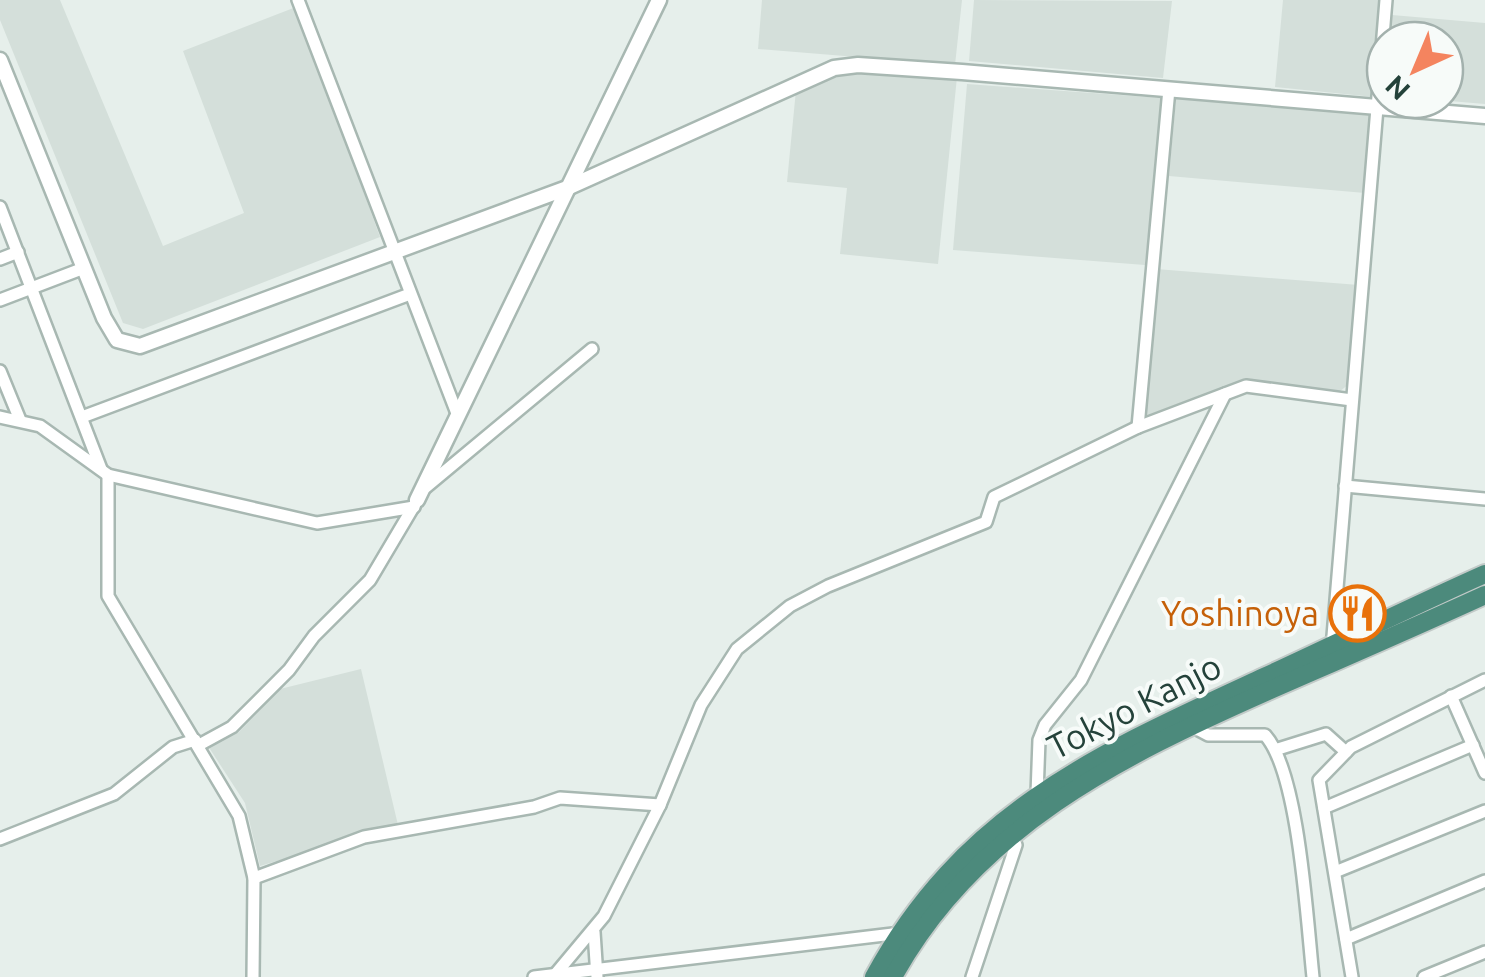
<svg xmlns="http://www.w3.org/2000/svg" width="1485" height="977" font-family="Ubuntu,sans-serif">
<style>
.built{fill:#d4dfda}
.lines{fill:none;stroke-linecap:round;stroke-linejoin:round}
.minor-casing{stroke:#a8b8b2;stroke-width:16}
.tertiary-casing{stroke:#a8b8b2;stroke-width:19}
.trunk-casing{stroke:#c2cac8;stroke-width:22}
.minor{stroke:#fff;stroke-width:11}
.tertiary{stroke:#fff;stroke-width:14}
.trunk{stroke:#4c8a7c;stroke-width:18}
.labels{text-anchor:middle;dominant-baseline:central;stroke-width:8;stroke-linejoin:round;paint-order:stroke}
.food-label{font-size:35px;fill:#c56008;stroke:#f7fbf9;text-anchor:end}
.street-label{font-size:35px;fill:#24423a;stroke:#f7fbf9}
</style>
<rect width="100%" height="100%" fill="#e6efeb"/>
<!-- built -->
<g class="built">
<polygon points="0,0 60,0 163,246 244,213 183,51 296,7 380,237 143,329 123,323 0,20"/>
<polygon points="762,0 962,0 955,65 758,49"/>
<polygon points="974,0 1172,1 1163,78 969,61"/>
<polygon points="1283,0 1381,0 1374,97 1275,87"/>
<polygon points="1392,15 1485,23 1485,104 1438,100 1445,100 1445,40 1390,40"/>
<polygon points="859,71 957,77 938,264 840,254 847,188 787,182 796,90 831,75"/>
<polygon points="967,84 1162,98 1145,265 953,250"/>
<polygon points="1176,98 1374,111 1365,193 1169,176"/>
<polygon points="1156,269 1359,285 1349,384 1339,392 1242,380 1143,417"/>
<polygon points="361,669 398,825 260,866 245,803 208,746 239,732 280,689"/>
</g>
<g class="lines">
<defs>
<g id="minor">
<polyline points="298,0 458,416"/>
<polyline points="0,207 101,469"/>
<polyline points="0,259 18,252"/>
<polyline points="0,300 84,268"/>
<polyline points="0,371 20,420"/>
<polyline points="0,417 40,426 108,475 317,523 414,507"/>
<polyline points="82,417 410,294"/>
<polyline points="1138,427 1169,89"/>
<polyline points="108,475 108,596 239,816 254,878 253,977"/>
<polyline points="1345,486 1485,499"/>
<polyline points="426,487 592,349"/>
<polyline points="1332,648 1386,0"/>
<polyline points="1451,696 1485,773"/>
<path d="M1191 726 1208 735H1265C1299 772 1307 922 1313 977"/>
<polyline points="199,745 232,727 289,670 314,636 370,580 415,504"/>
<polyline points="1278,749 1326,734 1346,752"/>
<polyline points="1037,794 1039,740 1045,725 1081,680 1225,394"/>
<polyline points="1324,808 1473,745"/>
<polyline points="0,839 114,794 173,747 195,740"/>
<polyline points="1335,872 1485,811"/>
<polyline points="254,878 364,837 534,807 560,798 660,805"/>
<polyline points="594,932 597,977"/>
<polyline points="1346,939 1485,881"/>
<polyline points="534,977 901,933"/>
<polyline points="553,977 604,916 660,805 701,705 737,649 790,606 828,586 986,522 994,497 1138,427 1246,386 1352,400"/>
<polyline points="972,977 1016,845 1011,833"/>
<polyline points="1352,977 1319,780 1351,747 1485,680"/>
<polyline points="1424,977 1485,952"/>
</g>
<g id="tertiary">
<polyline points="0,60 104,318 117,340 140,346 567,188 834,68 858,65 962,72 1485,116"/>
<polyline points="417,500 659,0"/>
</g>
<g id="trunk">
<path d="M874 977C964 811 1102 752 1264 677 1338 643 1411 607 1485 574"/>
<path d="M893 977C975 828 1119 757 1268 691 1341 659 1413 628 1485 595"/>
</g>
</defs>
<!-- minor casing -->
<use href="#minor" class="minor-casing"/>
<!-- tertiary casing -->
<use href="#tertiary" class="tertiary-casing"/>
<!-- trunk casing -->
<use href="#trunk" class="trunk-casing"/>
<!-- minor -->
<use href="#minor" class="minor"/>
<!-- tertiary -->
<use href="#tertiary" class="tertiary"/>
<!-- trunk -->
<use href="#trunk" class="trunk"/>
</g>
<!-- icons -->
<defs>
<symbol id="restaurant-ring" viewBox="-11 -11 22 22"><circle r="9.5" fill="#f7fbf9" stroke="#e8710a" stroke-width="1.5"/><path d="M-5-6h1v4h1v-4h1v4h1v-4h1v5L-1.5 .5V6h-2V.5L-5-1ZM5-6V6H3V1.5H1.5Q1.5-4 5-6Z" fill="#e8710a"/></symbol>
</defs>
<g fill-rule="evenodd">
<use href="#restaurant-ring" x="1326" y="582" width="63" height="63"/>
</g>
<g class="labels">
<!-- food labels -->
<g class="food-label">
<text x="1319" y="613">Yoshinoya</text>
</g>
<!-- street labels -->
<g class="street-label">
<text transform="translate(1134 706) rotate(-27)">Tokyo Kanjo</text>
</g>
</g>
<!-- north arrow -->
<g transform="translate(1415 70) rotate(224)"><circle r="48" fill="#f7fbf9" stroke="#a3b1ad" stroke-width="2.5"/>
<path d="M0-8L18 38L0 25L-18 38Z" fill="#f4845f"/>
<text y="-15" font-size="28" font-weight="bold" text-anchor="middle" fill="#24423a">N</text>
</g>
</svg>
